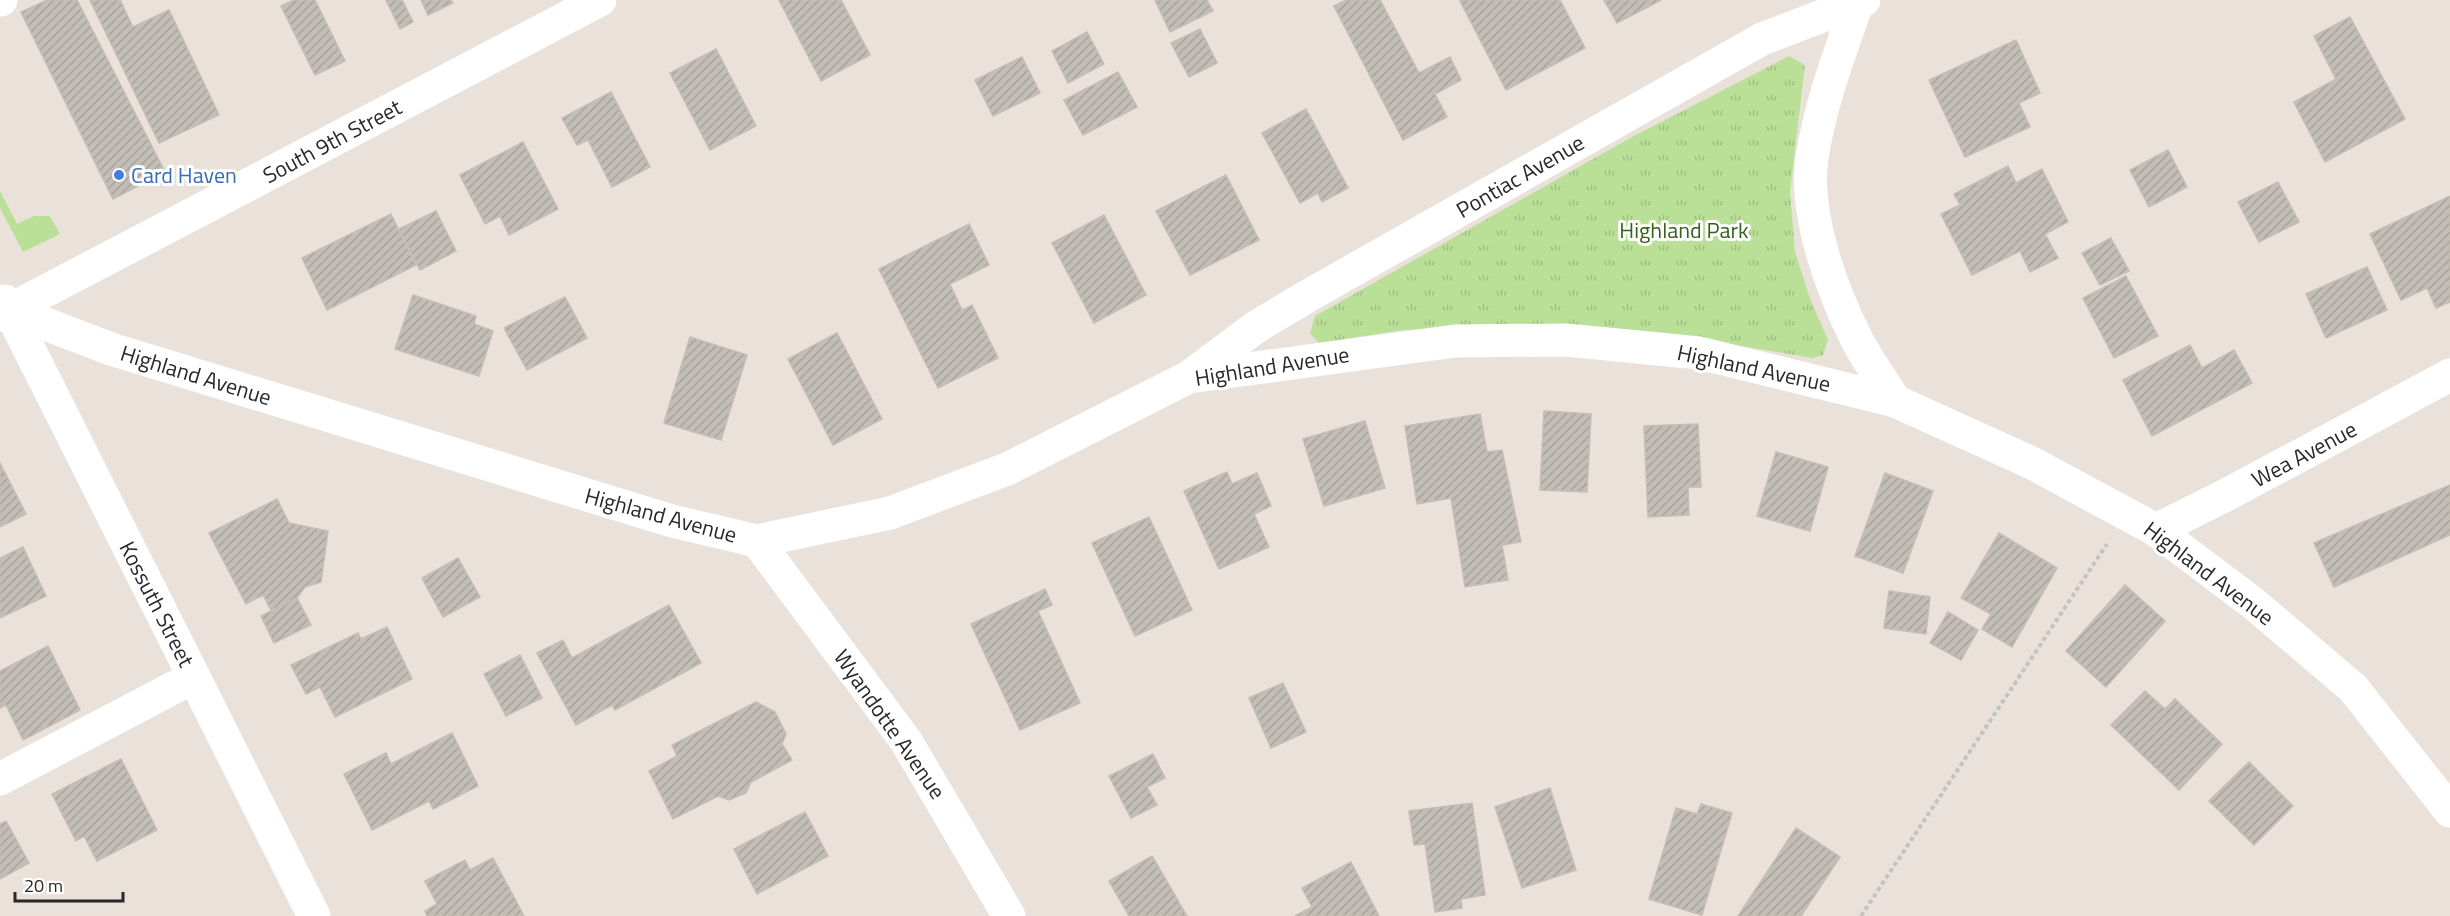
<svg xmlns="http://www.w3.org/2000/svg" width="2450" height="916" font-family="'Titillium Web',sans-serif">
<style>
.park{fill:url(#park-tufts)}
.garden{fill:#bae098}
.building{fill:url(#building-hatch);stroke:#c5bdb4;stroke-width:1.5}
.lines{fill:none;stroke-linecap:round;stroke-linejoin:round}
.path{stroke:#c3c3c3;stroke-width:4;stroke-dasharray:4.5 3;stroke-linecap:butt}
.minor{stroke:#fff;stroke-width:33}
.shop-dot{fill:#3f7fe0;stroke:#fff;stroke-width:2}
.labels{text-anchor:middle;dominant-baseline:central;stroke-width:6;stroke-linejoin:round;paint-order:stroke}
.street-label{font-size:22px;fill:#282828;stroke:#fff}
.shop-label{font-size:22px;fill:#366cbe;stroke:#fff;text-anchor:start}
.park-label{font-size:22px;fill:#34621c;stroke:#fff}
</style>
<defs>
<pattern id="park-tufts" width="24" height="20" patternUnits="userSpaceOnUse" patternTransform="scale(1.5)"><rect width="24" height="20" fill="#bae098"/><path d="M3 7l-1-3M5 7V3M7 7l1-3M15 17l-1-3M17 17v-4M19 17l1-3" fill="none" stroke="#a0c083"/></pattern>
<pattern id="building-hatch" width="6" height="6" patternUnits="userSpaceOnUse" patternTransform="scale(1.5)"><rect width="6" height="6" fill="#c2bdb6"/><path d="M-1 1l2-2M0 6l6-6M5 7l2-2" fill="none" stroke="#a7a29c"/></pattern>
</defs>
<rect width="100%" height="100%" fill="#eae1da"/>
<!-- park -->
<polygon class="park" points="1789,56 1805,65 1790,192 1795,252 1809,296 1828,340 1823,355 1813,358 1655,332 1572,325 1403,330 1319,343 1310,333 1315,316 1632,137"/>
<!-- garden -->
<polygon class="garden" points="0,191 17,224 34,216 50,216 60,234 23,252 0,208"/>
<!-- building -->
<g class="building">
<polygon points="47,0 77,0 165,172 113,199 21,12"/>
<polygon points="90,0 120,0 133,27 169,10 219,115 159,143"/>
<polygon points="294,0 315,0 345,61 315,75 281,6"/>
<polygon points="386,0 402,0 413,22 400,29"/>
<polygon points="421,0 451,0 453,3 428,15"/>
<polygon points="779,0 841,0 870,55 821,81"/>
<polygon points="1155,0 1207,0 1213,11 1170,32"/>
<polygon points="1346,0 1380,0 1419,73 1450,57 1461,80 1435,94 1447,117 1403,140 1334,6"/>
<polygon points="1463,0 1560,0 1585,48 1506,90 1460,1"/>
<polygon points="1604,0 1661,0 1617,23"/>
<polygon points="2350,17 2405,119 2325,162 2294,102 2336,79 2314,36"/>
<polygon points="1200,29 1217,63 1189,77 1171,43"/>
<polygon points="1087,32 1104,64 1068,83 1052,51"/>
<polygon points="2016,40 2040,93 2019,103 2030,127 1965,157 1929,80"/>
<polygon points="716,49 756,126 710,150 670,73"/>
<polygon points="1022,57 1040,93 993,116 975,80"/>
<polygon points="1118,72 1137,107 1083,135 1064,100"/>
<polygon points="611,92 650,167 612,187 588,140 577,145 562,118"/>
<polygon points="1306,109 1348,188 1322,202 1318,193 1300,203 1262,133"/>
<polygon points="523,142 558,209 509,235 500,216 485,224 460,175"/>
<polygon points="2168,150 2187,187 2149,207 2130,170"/>
<polygon points="2008,166 2016,183 2042,169 2068,222 2045,234 2058,258 2030,272 2020,251 1972,275 1941,214 1960,205 1954,194"/>
<polygon points="1226,175 1259,240 1190,275 1156,211"/>
<polygon points="2278,182 2299,222 2259,242 2238,202"/>
<polygon points="2450,196 2450,302 2436,308 2427,288 2401,300 2370,234"/>
<polygon points="436,211 456,251 420,270 399,229"/>
<polygon points="391,214 416,265 327,310 302,258"/>
<polygon points="1104,215 1146,295 1094,323 1052,243"/>
<polygon points="969,224 989,265 950,284 962,310 972,305 998,358 938,388 879,269"/>
<polygon points="2111,238 2129,271 2100,285 2082,253"/>
<polygon points="2367,267 2387,310 2326,338 2306,294"/>
<polygon points="2126,276 2158,336 2114,358 2083,298"/>
<polygon points="413,295 476,316 474,324 493,331 479,376 395,349"/>
<polygon points="565,297 587,338 527,370 504,328"/>
<polygon points="837,333 882,419 833,445 788,359"/>
<polygon points="690,337 747,355 721,440 664,423"/>
<polygon points="2190,345 2202,368 2234,350 2252,383 2152,436 2123,380"/>
<polygon points="1544,411 1591,414 1587,492 1540,490"/>
<polygon points="1480,414 1487,452 1502,450 1521,542 1502,545 1508,580 1465,587 1451,498 1417,504 1405,426"/>
<polygon points="1365,421 1385,488 1324,506 1303,439"/>
<polygon points="1698,424 1701,487 1688,487 1689,515 1648,517 1644,426"/>
<polygon points="1776,452 1828,467 1810,531 1757,516"/>
<polygon points="0,463 26,514 0,527"/>
<polygon points="1227,472 1232,484 1257,473 1271,506 1254,514 1269,547 1219,569 1184,491"/>
<polygon points="1885,473 1933,491 1903,573 1855,556"/>
<polygon points="2450,485 2450,535 2334,587 2314,543"/>
<polygon points="277,499 289,523 328,531 321,582 305,587 297,598 271,610 263,595 246,604 209,533"/>
<polygon points="1149,517 1192,610 1135,636 1092,543"/>
<polygon points="1999,533 2057,568 2012,647 1982,629 1991,614 1961,598"/>
<polygon points="23,547 46,596 0,618 0,558"/>
<polygon points="458,558 480,597 443,617 422,578"/>
<polygon points="2125,585 2165,621 2106,687 2066,651"/>
<polygon points="1045,589 1052,605 1038,611 1080,703 1020,730 971,624"/>
<polygon points="1889,591 1930,597 1926,634 1884,628"/>
<polygon points="297,598 311,625 274,643 261,616"/>
<polygon points="669,605 701,663 615,710 612,705 576,725 537,653 563,640 572,658"/>
<polygon points="1948,612 1978,630 1961,660 1930,643"/>
<polygon points="387,627 412,679 335,717 320,687 306,694 291,665 358,633 361,639"/>
<polygon points="48,646 80,710 23,740 6,705 0,708 0,671"/>
<polygon points="520,655 542,698 506,716 484,674"/>
<polygon points="1283,683 1306,732 1271,748 1249,698"/>
<polygon points="2145,691 2165,709 2175,699 2222,744 2179,790 2111,725"/>
<polygon points="756,702 775,712 786,734 782,744 792,760 751,782 746,793 729,800 718,796 673,819 649,771 677,756 672,745"/>
<polygon points="452,733 478,786 433,809 429,801 372,830 344,774 386,753 391,764"/>
<polygon points="1153,754 1165,778 1147,787 1157,805 1131,818 1109,776"/>
<polygon points="121,759 157,830 97,861 84,836 76,841 52,794"/>
<polygon points="2249,762 2293,806 2254,845 2209,801"/>
<polygon points="1550,788 1576,870 1522,888 1495,807"/>
<polygon points="1472,803 1485,895 1461,899 1462,908 1435,912 1425,844 1414,845 1409,811"/>
<polygon points="1701,804 1732,813 1702,915 1649,899 1676,808 1697,814"/>
<polygon points="805,812 828,856 757,894 734,849"/>
<polygon points="6,821 29,863 0,879 0,824"/>
<polygon points="1796,828 1840,857 1801,916 1738,916"/>
<polygon points="1152,856 1187,916 1129,916 1109,881"/>
<polygon points="493,858 524,916 427,916 425,911 437,904 425,881 465,860 470,870"/>
<polygon points="1351,862 1379,916 1295,916 1312,907 1302,888"/>
</g>
<g class="lines">
<!-- path -->
<polyline class="path" points="1861,916 2107,544"/>
<!-- minor -->
<g class="minor">
<polyline points="0,0 1,0"/>
<path d="M1857 4C1839 55 1820 105 1812 158 1804 214 1831 288 1856 338 1867 360 1882 380 1895 401"/>
<polyline points="5,301 314,916"/>
<polyline points="9,310 111,349 672,521 757,541 890,513 1007,469 1189,377 1455,341 1566,340 1699,353 1895,401 2032,463 2156,530 2254,604 2353,688 2450,811"/>
<polyline points="0,315 600,0"/>
<polyline points="1193,374 1256,327 1306,297 1762,39 1864,0"/>
<polyline points="2156,530 2228,494 2450,375"/>
<polyline points="757,541 906,741 1009,916"/>
<polyline points="0,779 194,677"/>
</g>
</g>
<!-- markers -->
<circle class="shop-dot" cx="119" cy="175" r="6"/>
<g class="labels">
<!-- street labels -->
<g class="street-label">
<text transform="translate(332 141) rotate(-28)">South 9th Street</text>
<text transform="translate(1520 176) rotate(-30)">Pontiac Avenue</text>
<text transform="translate(1272 366) rotate(-9)">Highland Avenue</text>
<text transform="translate(1754 368) rotate(12)">Highland Avenue</text>
<text transform="translate(196 375) rotate(17)">Highland Avenue</text>
<text transform="translate(2304 454) rotate(-28)">Wea Avenue</text>
<text transform="translate(661 515) rotate(15)">Highland Avenue</text>
<text transform="translate(2209 573) rotate(37)">Highland Avenue</text>
<text transform="translate(157 604) rotate(63)">Kossuth Street</text>
<text transform="translate(890 724) rotate(55)">Wyandotte Avenue</text>
</g>
<!-- shop labels -->
<g class="shop-label">
<text x="131" y="175">Card Haven</text>
</g>
<!-- park labels -->
<g class="park-label">
<text x="1684" y="230">Highland Park</text>
</g>
</g>
<!-- scale -->
<path d="M15 892v9h108v-9" fill="none" stroke="#282828" stroke-width="3"/>
<text x="24" y="892" font-size="18" fill="#282828" stroke="#ffffff" stroke-width="4.5" paint-order="stroke">20 m</text>
</svg>
